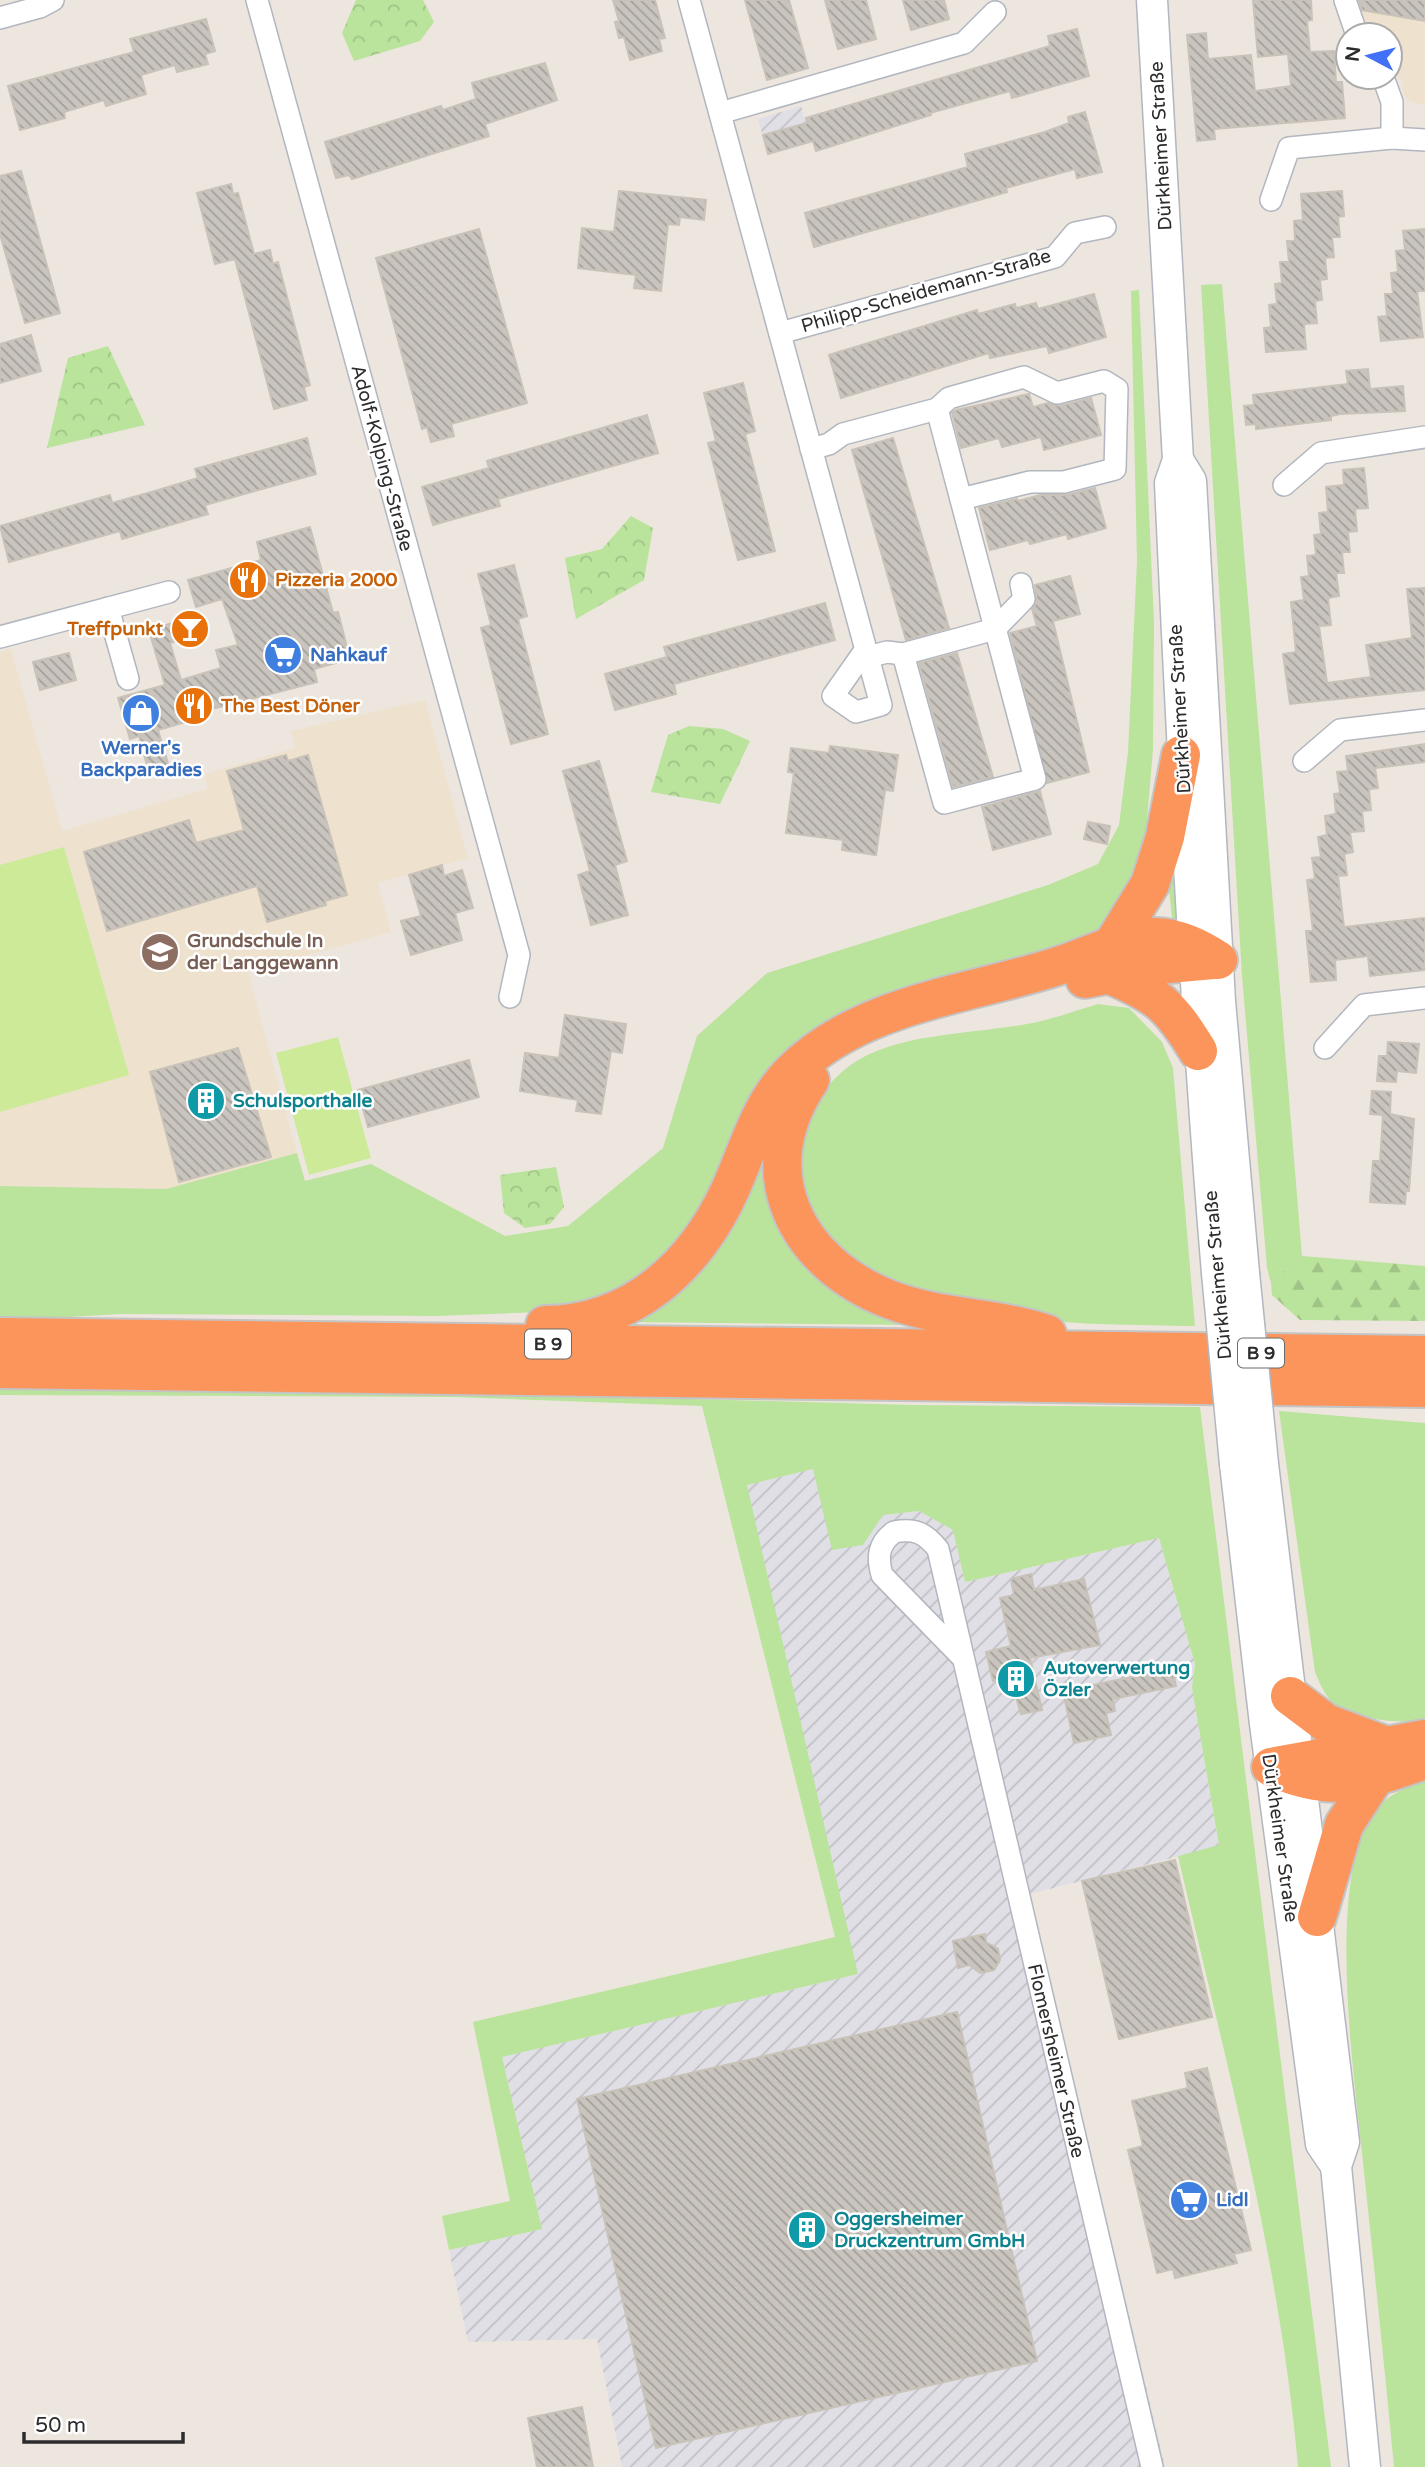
<svg xmlns="http://www.w3.org/2000/svg" width="1425" height="2467" font-family="'Varela Round',sans-serif">
<style>
.industrial{fill:url(#industrial-furrows)}
.education{fill:#eee2cf}
.grass{fill:#bae39c}
.forest{fill:url(#forest-firs)}
.park{fill:url(#park-crowns)}
.pitch{fill:#cdea98}
.building{fill:url(#building-back-hatch);stroke:#c9c2b8;stroke-width:2}
.lines{fill:none;stroke-linecap:round;stroke-linejoin:round}
.street-casing{stroke:#b2b6bf;stroke-width:24}
.secondary-casing{stroke:#b2b6bf;stroke-width:33}
.highway-casing{stroke:#c4c4c4;stroke-width:42}
.street{stroke:#fff;stroke-width:21}
.secondary{stroke:#fff;stroke-width:30}
.highway{stroke:#fb955c;stroke-width:38}
.secondary-bridge-casing{stroke:#b2b6bf;stroke-width:33;stroke-linecap:butt}
.secondary-bridge{stroke:#fff;stroke-width:30}
.labels{text-anchor:middle;dominant-baseline:central;stroke-width:5;stroke-linejoin:round;paint-order:stroke}
.shield{fill:#fff;stroke:#6b6b6b;stroke-width:2}
.shield-label{font-size:18px;font-weight:bold;fill:#2c2c2c}
.street-label{font-size:19px;fill:#2c2c2c;stroke:#fff}
.food-label{font-size:19px;font-weight:bold;fill:#c56008;stroke:#fff;text-anchor:start}
.shop-label{font-size:19px;font-weight:bold;fill:#366cbe;stroke:#fff;text-anchor:start}
.education-label{font-size:19px;font-weight:bold;fill:#785e54;stroke:#fff;text-anchor:start}
.culture-label{font-size:19px;font-weight:bold;fill:#0d838f;stroke:#fff;text-anchor:start}
</style>
<defs>
<pattern id="industrial-furrows" width="10" height="10" patternUnits="userSpaceOnUse" patternTransform="scale(1.75)"><rect width="10" height="10" fill="#e0dfe6"/><path d="M-1 1l2-2M0 10L10 0M9 11l2-2" fill="none" stroke="#c0c0c5"/></pattern>
<pattern id="forest-firs" width="22" height="20" patternUnits="userSpaceOnUse" patternTransform="scale(1.75)"><rect width="22" height="20" fill="#bae39c"/><path d="M5 1l3.5 6h-7zM16 11l3.5 6h-7z" fill="#a0c387"/></pattern>
<pattern id="park-crowns" width="20" height="18" patternUnits="userSpaceOnUse" patternTransform="scale(1.75)"><rect width="20" height="18" fill="#bae39c"/><path d="M2 6a3 3 0 1 1 6 0M12 15a3 3 0 1 1 6 0" fill="none" stroke="#a0c387"/></pattern>
<pattern id="building-back-hatch" width="6" height="6" patternUnits="userSpaceOnUse" patternTransform="scale(1.75)"><rect width="6" height="6" fill="#c9c4bd"/><path d="M-1 5l2 2M0 0l6 6M5-1l2 2" fill="none" stroke="#a39f9a"/></pattern>
</defs>
<rect width="100%" height="100%" fill="#ede6df"/>
<!-- industrial -->
<g class="industrial">
<polygon points="801,106 811,141 768,154 758,119"/>
<polygon points="813,1469 863,1545 882,1515 919,1511 953,1530 965,1582 1159,1538 1195,1664 1192,1688 1219,1846 1030,1894 1165,2467 622,2467 597,2339 468,2342 449,2250 542,2229 502,2057 858,1974 746,1485"/>
</g>
<!-- education -->
<g class="education">
<polygon points="1356,0 1425,0 1425,105 1411,102 1404,95 1402,81 1390,66 1390,35 1369,35"/>
<polygon points="11,649 62,831 207,789 205,774 295,748 291,731 425,700 468,858 378,883 391,932 248,972 297,1153 166,1189 0,1186 0,652"/>
</g>
<!-- grass -->
<g class="grass">
<polygon points="1222,284 1302,1256 1271,1283 1267,1268 1242,976 1201,285"/>
<polygon points="1139,290 1154,622 1153,749 1146,833 1133,884 1104,932 859,1017 675,1257 598,1310 437,1316 121,1314 0,1321 0,1186 166,1189 297,1153 305,1181 371,1164 505,1236 568,1226 663,1148 697,1036 767,973 1048,885 1098,864 1119,825 1128,752 1137,561 1131,291"/>
<polygon points="1173,842 1185,930 1173,927 1167,870"/>
<path d="M1098 1004 1129 1008 1162 1042 1173 1068 1195 1326C1082 1323 905 1330 825 1236 810 1219 805 1194 802 1173 795 1129 817 1089 852 1064 897 1033 974 1034 1027 1024 1051 1020 1074 1011 1098 1004Z"/>
<polygon points="761,1116 789,1207 924,1325 622,1322 647,1296"/>
<path d="M0 1382 389 1386 621 1397 914 1405 1200 1407 1331 2467H1298C1280 2260 1225 2059 1178 1856L1219 1845 1192 1688 1195 1664 1159 1538 965 1582 953 1530 919 1511 883 1515 863 1545 832 1550 813 1469 747 1485 858 1974 502 2057 542 2229 449 2250 442 2216 510 2201 473 2022 835 1937 702 1406 456 1397 0 1395Z"/>
<path d="M1279 1411 1425 1423V1721C1398 1723 1345 1721 1327 1696 1322 1689 1318 1679 1315 1672Z"/>
<path d="M1425 1778V2467H1394C1385 2372 1375 2276 1365 2181 1356 2086 1326 1901 1369 1818 1380 1798 1406 1788 1425 1778Z"/>
</g>
<!-- forest -->
<polygon class="forest" points="1302,1256 1425,1266 1425,1321 1300,1320 1272,1295 1271,1283"/>
<!-- park -->
<g class="park">
<polygon points="356,0 423,0 434,22 420,41 354,61 342,33"/>
<polygon points="108,346 145,425 47,448 68,358"/>
<polygon points="631,516 653,528 644,580 576,619 565,558 602,549"/>
<polygon points="689,726 723,729 750,741 720,804 651,792 668,735"/>
<polygon points="556,1167 564,1207 550,1224 525,1228 504,1213 500,1175"/>
</g>
<!-- pitch -->
<g class="pitch">
<polygon points="64,847 129,1075 0,1112 0,865"/>
<polygon points="338,1037 371,1158 309,1175 276,1053"/>
</g>
<!-- building -->
<g class="building">
<polygon points="613,0 655,0 665,38 659,39 662,51 630,60 624,37 619,38 615,22 619,21"/>
<polygon points="745,0 789,0 808,68 767,80"/>
<polygon points="825,0 866,0 876,39 838,49"/>
<polygon points="903,0 944,0 949,19 911,30"/>
<polygon points="1253,0 1311,0 1312,20 1307,21 1310,52 1334,51 1336,82 1342,82 1345,118 1214,129 1215,139 1197,141 1187,35 1206,33 1208,59 1251,55 1255,91 1291,86 1288,54 1258,57"/>
<polygon points="1359,0 1425,0 1425,21 1362,10"/>
<polygon points="206,19 215,51 205,54 208,64 177,72 175,65 141,75 146,94 106,106 104,100 64,112 65,118 20,130 8,86 134,52 130,39"/>
<polygon points="1077,29 1089,76 1012,98 1010,91 930,113 931,115 816,151 813,141 768,154 763,135 807,123 806,118 1050,46 1048,36"/>
<polygon points="545,63 557,100 485,124 489,136 352,179 349,175 336,178 325,142 441,106 443,110 476,99 472,83"/>
<polygon points="1085,112 1102,172 1077,178 1075,169 1006,188 1007,192 965,204 814,247 805,213 968,167 965,154 1045,132 1069,123 1068,117"/>
<polygon points="21,171 60,313 25,323 0,234 0,176"/>
<polygon points="231,184 233,194 238,193 254,254 270,250 273,264 278,262 310,385 304,387 307,400 274,409 235,259 215,264 197,193"/>
<polygon points="619,191 706,200 704,220 680,217 679,225 668,224 661,291 634,288 636,275 578,268 582,228 614,232"/>
<polygon points="1342,191 1344,216 1338,217 1340,237 1332,237 1334,257 1325,258 1327,279 1320,280 1322,300 1315,301 1317,323 1304,324 1306,349 1266,352 1264,328 1271,327 1269,305 1277,304 1275,284 1282,283 1280,262 1289,262 1287,241 1295,241 1294,221 1303,220 1301,194"/>
<polygon points="479,229 527,403 451,424 454,436 431,442 427,427 422,429 376,258"/>
<polygon points="1425,229 1425,291 1417,291 1423,337 1381,341 1378,317 1387,316 1385,294 1393,294 1391,273 1398,272 1396,251 1405,250 1403,231"/>
<polygon points="1094,294 1106,337 1049,353 1047,346 990,358 989,353 841,398 829,355 977,310 978,314 1015,304 1016,308 1036,303 1038,309"/>
<polygon points="31,335 41,371 0,383 0,344"/>
<polygon points="1368,369 1370,389 1403,386 1405,411 1340,414 1331,416 1331,420 1256,429 1256,424 1246,425 1244,406 1254,405 1253,395 1348,384 1346,371"/>
<polygon points="743,383 755,431 745,434 775,551 738,560 708,443 716,441 704,393"/>
<polygon points="1029,394 1033,407 1048,403 1060,406 1091,398 1101,435 1044,450 1041,437 1002,447 999,438 961,448 952,413 956,410"/>
<polygon points="647,415 658,453 498,499 500,506 433,525 422,487 489,468 487,461"/>
<polygon points="307,438 316,474 205,505 208,514 122,539 120,531 9,562 0,526 110,495 112,503 155,491 198,478 195,469"/>
<polygon points="893,438 949,628 906,640 852,450"/>
<polygon points="1364,468 1368,508 1355,509 1357,531 1348,532 1350,552 1342,552 1344,573 1336,573 1339,596 1328,598 1331,625 1319,626 1327,683 1371,677 1366,645 1412,638 1407,589 1425,588 1425,690 1290,704 1283,654 1296,652 1291,602 1304,600 1301,577 1309,576 1307,556 1316,555 1314,535 1321,534 1319,513 1328,512 1326,487 1344,485 1343,470"/>
<polygon points="1095,488 1106,528 1068,539 1067,534 1030,544 1028,540 990,550 979,508 1017,499 1018,501 1040,495 1067,495"/>
<polygon points="310,527 333,613 338,612 350,659 314,669 317,682 204,711 206,716 158,730 170,770 150,776 139,736 130,739 118,698 165,685 150,634 162,631 162,626 191,618 196,635 170,643 181,680 221,668 216,650 238,645 222,599 196,607 188,580 261,560 257,542"/>
<polygon points="514,565 527,616 518,619 548,734 511,744 481,628 491,625 478,574"/>
<polygon points="1070,576 1080,614 1053,621 1089,772 1047,783 1010,633 1037,626 1032,609 1037,602 1035,585"/>
<polygon points="825,603 835,640 674,684 676,694 615,710 605,674 667,657 664,647"/>
<polygon points="69,653 76,680 40,690 33,662"/>
<polygon points="957,653 993,777 953,787 919,663"/>
<polygon points="1425,744 1425,762 1375,768 1378,788 1369,789 1371,810 1362,811 1364,831 1350,832 1353,852 1344,854 1347,875 1338,876 1344,927 1425,918 1425,970 1370,976 1368,956 1335,960 1336,980 1311,982 1306,931 1313,931 1307,880 1315,879 1312,858 1321,857 1318,837 1327,835 1325,816 1336,814 1334,794 1340,793 1337,772 1348,771 1346,756"/>
<polygon points="830,746 898,755 893,791 885,790 876,855 842,850 843,840 786,833 794,773 788,772 791,748 829,753"/>
<polygon points="286,755 288,761 308,755 347,895 325,901 326,905 267,922 257,886 107,931 84,852 189,820 196,843 244,830 227,771"/>
<polygon points="599,761 627,861 615,865 628,915 591,925 578,875 590,871 563,771"/>
<polygon points="1040,791 1051,834 993,850 982,807"/>
<polygon points="1088,822 1110,826 1107,844 1084,839"/>
<polygon points="442,865 444,876 462,870 473,908 455,913 462,940 411,955 401,921 421,916 409,875"/>
<polygon points="565,1015 626,1024 622,1053 611,1051 601,1114 576,1111 578,1100 520,1091 525,1053 559,1058"/>
<polygon points="1388,1042 1419,1044 1416,1073 1397,1071 1396,1082 1377,1081 1379,1056 1387,1056"/>
<polygon points="238,1048 271,1157 179,1182 150,1072"/>
<polygon points="469,1060 479,1097 368,1127 358,1090"/>
<polygon points="1372,1091 1391,1092 1390,1114 1414,1119 1409,1191 1406,1191 1405,1204 1370,1202 1373,1161 1380,1161 1383,1115 1370,1114"/>
<polygon points="1031,1574 1034,1590 1084,1579 1100,1645 1030,1658 1042,1710 1021,1714 1010,1677 993,1681 986,1652 1011,1646 1000,1598 1014,1595 1011,1579"/>
<polygon points="1172,1669 1176,1686 1113,1699 1115,1711 1106,1713 1111,1735 1074,1743 1063,1691"/>
<polygon points="1175,1860 1212,2017 1119,2039 1082,1881"/>
<polygon points="985,1934 986,1942 998,1949 1000,1960 994,1970 980,1973 969,1965 958,1968 953,1941"/>
<polygon points="957,2012 1037,2361 656,2448 577,2099"/>
<polygon points="1207,2068 1251,2250 1234,2254 1237,2263 1175,2278 1173,2269 1157,2273 1128,2150 1143,2146 1132,2101 1188,2088 1185,2073"/>
<polygon points="582,2407 593,2467 537,2467 528,2418"/>
</g>
<g class="lines">
<defs>
<g id="street">
<polyline points="257,0 519,955 510,997"/>
<polyline points="689,0 881,705 856,712 833,696 866,649"/>
<polyline points="1345,0 1357,35"/>
<polyline points="0,18 40,7 53,0"/>
<polyline points="1383,77 1392,102 1392,138"/>
<polyline points="720,113 964,43 995,12"/>
<polyline points="1271,200 1289,148 1392,138 1425,140"/>
<polyline points="780,333 1055,257 1075,233 1105,227"/>
<polyline points="937,409 949,398 1024,377 1057,393 1104,381 1117,389 1115,469 1064,482 1030,482 961,499"/>
<polyline points="811,449 829,444 843,434 937,409 1035,779 944,803 903,654"/>
<polyline points="1284,485 1321,453 1425,437"/>
<polyline points="108,608 128,679"/>
<polyline points="0,637 169,592"/>
<polyline points="868,657 887,652 903,654 995,629 1024,599 1021,584"/>
<polyline points="1304,761 1340,730 1425,720"/>
<polyline points="1325,1048 1364,1005 1425,998"/>
<path d="M961 1656 882 1575C877 1557 878 1544 894 1532 915 1528 925 1533 938 1549L1152 2467"/>
</g>
<g id="secondary">
<path d="M1152 0 1178 460 1170 483C1182 747 1195 1010 1217 1273"/>
<polyline points="1178,460 1191,481 1220,1001 1244,1273"/>
<polyline points="1235,1464 1265,1724 1321,2144 1336,2166"/>
<polyline points="1263,1464 1344,2142 1336,2166 1365,2467"/>
</g>
<g id="highway">
<polyline points="1110,949 1150,884 1165,837 1181,755"/>
<path d="M1108 974C1158 995 1170 1005 1198 1051"/>
<polyline points="1085,979 1157,965 1213,960"/>
<path d="M810 1080C749 1170 794 1263 891 1300 942 1319 997 1317 1047 1334"/>
<path d="M545 1325C633 1324 695 1266 730 1190 748 1150 760 1104 791 1073 860 1003 969 995 1058 966 1088 957 1123 937 1154 937 1178 937 1199 948 1218 960"/>
<polyline points="0,1337 1425,1355"/>
<polyline points="0,1369 1425,1388"/>
<polyline points="1290,1696 1326,1723 1384,1745"/>
<polyline points="1276,1766 1425,1739"/>
<path d="M1271 1767C1334 1795 1363 1781 1425 1760"/>
<polyline points="1317,1917 1344,1825 1375,1777"/>
</g>
</defs>
<!-- street casing -->
<use href="#street" class="street-casing"/>
<!-- secondary casing -->
<use href="#secondary" class="secondary-casing"/>
<!-- highway casing -->
<use href="#highway" class="highway-casing"/>
<!-- street -->
<use href="#street" class="street"/>
<!-- secondary -->
<use href="#secondary" class="secondary"/>
<!-- highway -->
<use href="#highway" class="highway"/>
<defs>
<g id="secondary-bridge">
<polyline points="1217,1273 1235,1464"/>
<polyline points="1244,1273 1263,1464"/>
</g>
</defs>
<!-- secondary-bridge casing -->
<use href="#secondary-bridge" class="secondary-bridge-casing"/>
<!-- secondary-bridge -->
<use href="#secondary-bridge" class="secondary-bridge"/>
</g>
<!-- icons -->
<defs>
<symbol id="restaurant-disc" viewBox="-11 -11 22 22"><circle r="9.5" fill="#e8710a" stroke="#fff"/><path d="M-5-6h1v4h1v-4h1v4h1v-4h1v5L-1.5 .5V6h-2V.5L-5-1ZM5-6V6H3V1.5H1.5Q1.5-4 5-6Z" fill="#fff"/></symbol>
<symbol id="bar-disc" viewBox="-11 -11 22 22"><circle r="9.5" fill="#e8710a" stroke="#fff"/><path d="M-6-5H6L.8 .8V4.5H3.5V6h-7V4.5H-.8V.8Z" fill="#fff"/></symbol>
<symbol id="supermarket-disc" viewBox="-11 -11 22 22"><circle r="9.5" fill="#3f7fe0" stroke="#fff"/><path d="M-6-5.5h2.5l.6 2H6L4.5 2H-2.5L-4.4-4H-6ZM-1.5 3.2a1.3 1.3 0 1 0 .1 0ZM3 3.2a1.3 1.3 0 1 0 .1 0Z" fill="#fff"/></symbol>
<symbol id="shop-disc" viewBox="-11 -11 22 22"><circle r="9.5" fill="#3f7fe0" stroke="#fff"/><path d="M-5-2.5h2.3a2.7 3.5 0 0 1 5.4 0H5L5.5 6h-11ZM-1.5-2.5h3a1.5 2.3 0 0 0-3 0Z" fill="#fff"/></symbol>
<symbol id="school-disc" viewBox="-11 -11 22 22"><circle r="9.5" fill="#8d6e63" stroke="#fff"/><path d="M0-5L7-2L0 1L-7-2ZM-4 1L0 2.5L4 1V4Q0 6-4 4Z" fill="#fff"/></symbol>
<symbol id="building-disc" viewBox="-11 -11 22 22"><circle r="9.5" fill="#0f9aa8" stroke="#fff"/><path d="M-4-6H4V6H1V3H-1V6H-4ZM-2.5-4.3h1.7v1.8h-1.7ZM.8-4.3h1.7v1.8H.8ZM-2.5-1h1.7V.8h-1.7ZM.8-1h1.7V.8H.8Z" fill="#fff"/></symbol>
</defs>
<g fill-rule="evenodd">
<use href="#restaurant-disc" x="226" y="558" width="44" height="44"/>
<use href="#bar-disc" x="168" y="607" width="44" height="44"/>
<use href="#supermarket-disc" x="261" y="633" width="44" height="44"/>
<use href="#restaurant-disc" x="172" y="684" width="44" height="44"/>
<use href="#shop-disc" x="119" y="691" width="44" height="44"/>
<use href="#school-disc" x="138" y="930" width="44" height="44"/>
<use href="#building-disc" x="184" y="1079" width="44" height="44"/>
<use href="#building-disc" x="994" y="1657" width="44" height="44"/>
<use href="#supermarket-disc" x="1167" y="2178" width="44" height="44"/>
<use href="#building-disc" x="785" y="2208" width="44" height="44"/>
</g>
<g class="labels">
<!-- shield labels -->
<g class="shield">
<rect x="525" y="1329.5" width="46" height="29" rx="5"/>
<rect x="1238" y="1338.5" width="46" height="29" rx="5"/>
</g>
<g class="shield-label">
<text x="548" y="1344">B 9</text>
<text x="1261" y="1353">B 9</text>
</g>
<!-- street labels -->
<g class="street-label">
<text transform="translate(1161 146) rotate(-93)">Dürkheimer Straße</text>
<text transform="translate(926 291) rotate(-16)">Philipp-Scheidemann-Straße</text>
<text transform="translate(382 458) rotate(75)">Adolf-Kolping-Straße</text>
<text transform="translate(1180 709) rotate(-93)">Dürkheimer Straße</text>
<text transform="translate(1218 1275) rotate(-95)">Dürkheimer Straße</text>
<text transform="translate(1280 1838) rotate(82)">Dürkheimer Straße</text>
<text transform="translate(1056 2061) rotate(77)">Flomersheimer Straße</text>
</g>
<!-- food labels -->
<g class="food-label">
<text x="275" y="580">Pizzeria 2000</text>
<text x="163" y="629" text-anchor="end">Treffpunkt</text>
<text x="221" y="706">The Best Döner</text>
</g>
<!-- shop labels -->
<g class="shop-label">
<text x="310" y="655">Nahkauf</text>
<text x="141" y="748" text-anchor="middle">Werner's<tspan x="141" dy="22">Backparadies</tspan></text>
<text x="1216" y="2200">Lidl</text>
</g>
<!-- education labels -->
<g class="education-label">
<text x="187" y="941">Grundschule In<tspan x="187" dy="22">der Langgewann</tspan></text>
</g>
<!-- culture labels -->
<g class="culture-label">
<text x="233" y="1101">Schulsporthalle</text>
<text x="1043" y="1668">Autoverwertung<tspan x="1043" dy="22">Özler</tspan></text>
<text x="834" y="2219">Oggersheimer<tspan x="834" dy="22">Druckzentrum GmbH</tspan></text>
</g>
</g>
<!-- north arrow -->
<g transform="translate(1369 56) rotate(277)"><circle r="33" fill="#ffffff" stroke="#ababab" stroke-width="2"/>
<path d="M0-5L12 26L0 18L-12 26Z" fill="#4271f7"/>
<text y="-10" font-size="19" font-weight="bold" text-anchor="middle" fill="#2c2c2c">N</text>
</g>
<!-- scale -->
<path d="M24 2432v10h159v-10" fill="none" stroke="#2c2c2c" stroke-width="3.5"/>
<text x="35" y="2432" font-size="21" fill="#2c2c2c" stroke="#ffffff" stroke-width="5" paint-order="stroke">50 m</text>
</svg>
